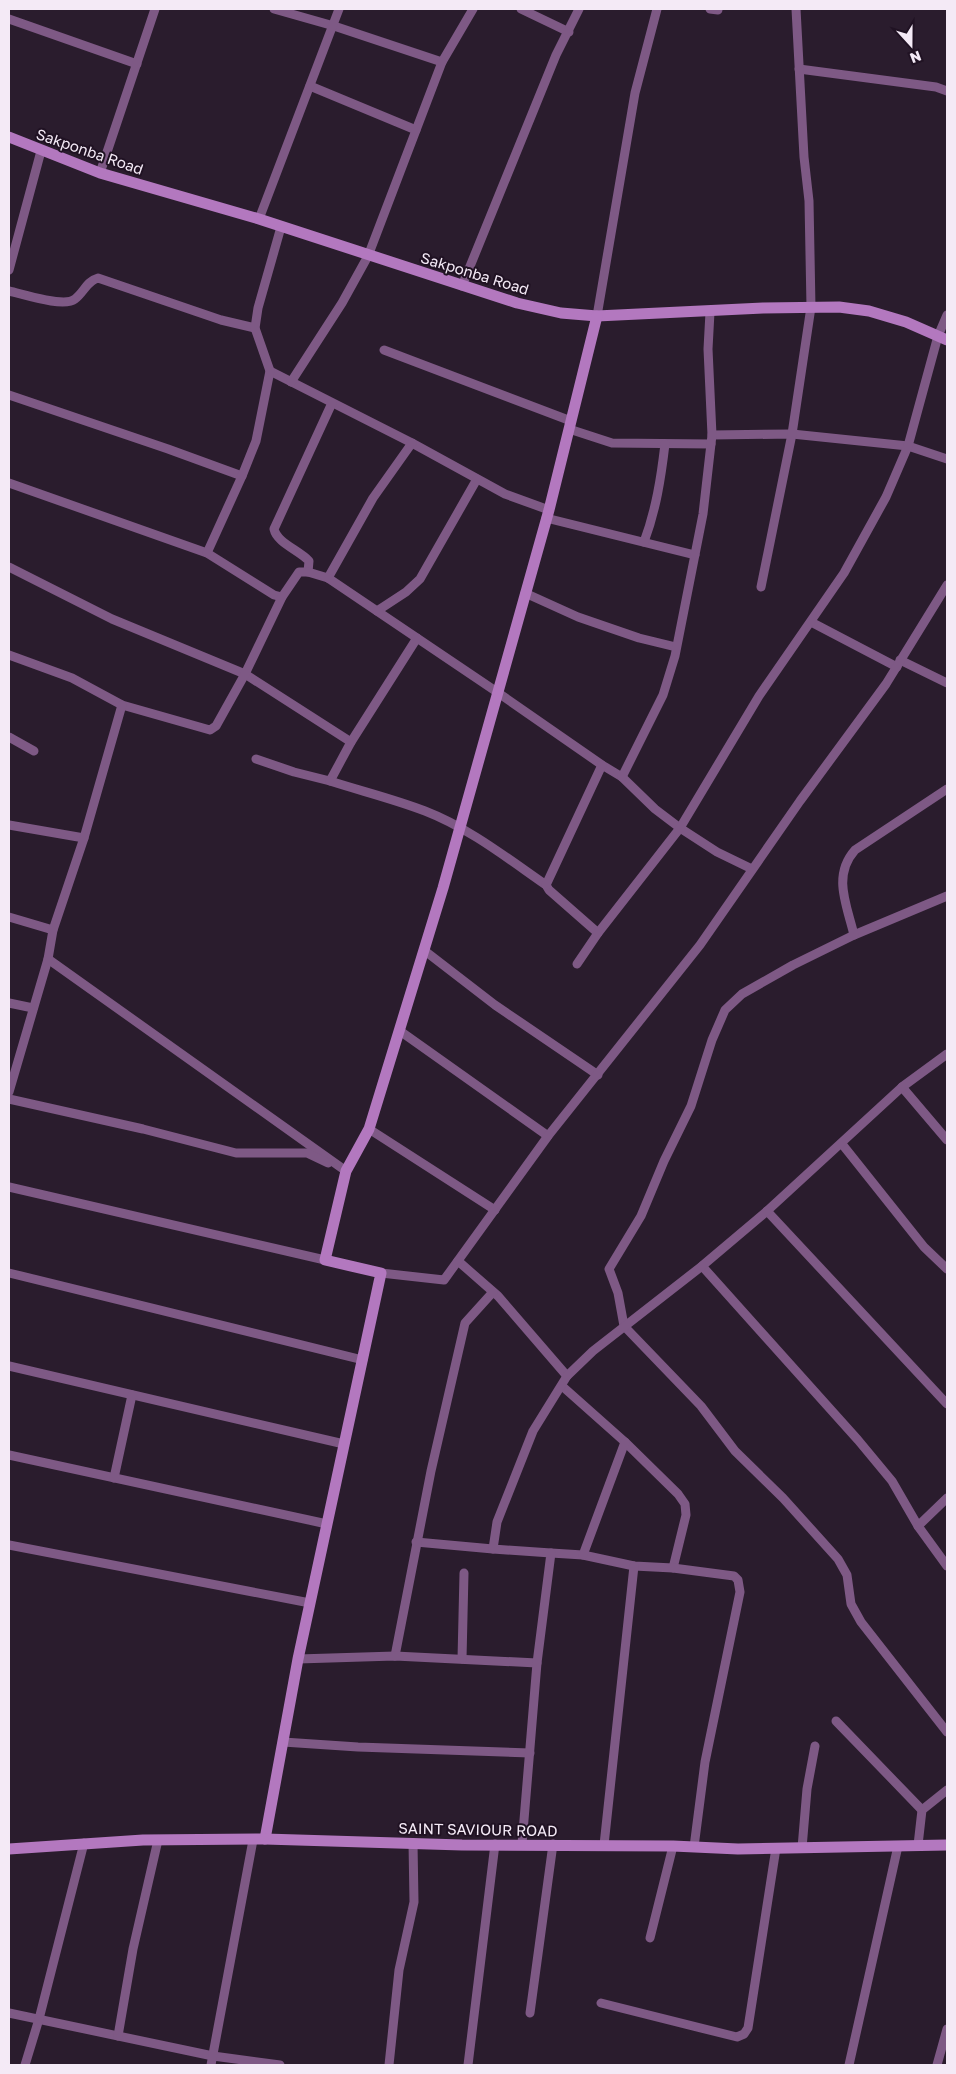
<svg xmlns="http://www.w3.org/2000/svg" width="956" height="2074" font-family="'Golos Text',sans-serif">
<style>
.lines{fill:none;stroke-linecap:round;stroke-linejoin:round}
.street{stroke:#7e5985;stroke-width:9}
.secondary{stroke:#b378bf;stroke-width:11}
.labels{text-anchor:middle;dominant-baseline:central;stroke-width:4;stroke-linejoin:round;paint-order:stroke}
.street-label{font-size:15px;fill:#f4eaf6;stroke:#201223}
</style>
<rect width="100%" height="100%" fill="#2a1c2d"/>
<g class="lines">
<!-- street -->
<g class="street">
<polyline points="274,9 334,26 442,62"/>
<polyline points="521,9 569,32"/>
<polyline points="710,9 718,10"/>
<polyline points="9,19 137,64"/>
<polyline points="799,69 936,87 947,91"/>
<polyline points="310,86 416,130"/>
<polyline points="100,173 155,9"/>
<polyline points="259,219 339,9"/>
<polyline points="9,270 41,151"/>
<polyline points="462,286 556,55 579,9"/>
<path d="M9 291C23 294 64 308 75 299 84 292 87 281 98 278L221 320 255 328"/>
<polyline points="597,316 635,93 657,9"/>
<polyline points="384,350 571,421"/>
<polyline points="270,371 412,443 505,494 549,510"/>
<polyline points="291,382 342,303 368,256 442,62 473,9"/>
<polyline points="9,395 168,449 242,476"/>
<polyline points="569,429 612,443 711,444"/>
<polyline points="712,435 792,434 908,446 947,459"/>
<polyline points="9,483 207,553 274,595 282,597"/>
<polyline points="546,518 695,555"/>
<path d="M644 542C656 510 661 478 665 444"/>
<polyline points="207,553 242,476 256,441 270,371 255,328 258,308 281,227"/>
<polyline points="9,567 112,619 245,674 351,742"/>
<path d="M308 572 309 561C299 550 277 543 274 529L332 403"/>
<polyline points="328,578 373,498 412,443"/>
<polyline points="761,587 792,434 811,307 809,201 804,157 796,9"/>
<polyline points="525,593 578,617 639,638 676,647"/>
<polyline points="377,611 406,592 420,579 477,479"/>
<polyline points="811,622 897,667"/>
<polyline points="9,655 72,678 122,705 210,730 216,726 245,674 282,597 299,572 308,572 328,578 497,692 602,765 622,777 655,809 680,828 717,852 752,869"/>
<polyline points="900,660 947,683"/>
<polyline points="9,737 34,751"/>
<polyline points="256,759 294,772 330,781 351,742 417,638"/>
<polyline points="622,777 663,695 675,656 703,514 712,435 708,349 710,312"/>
<path d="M330 781C361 791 394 799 425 811 469 828 507 858 546 885L549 890 598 933"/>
<polyline points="9,825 84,838"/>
<polyline points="546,885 602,765"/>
<polyline points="947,896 854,935 793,965 742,994 725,1010 712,1040 691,1106 664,1161 641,1216 609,1269 618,1293 624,1326 701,1406 735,1451 783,1498 838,1559 847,1575 851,1604 861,1622 947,1732"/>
<polyline points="9,917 53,930"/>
<path d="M854 935C847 905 832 876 855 850L947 789"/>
<polyline points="425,951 495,1005 598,1075"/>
<polyline points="48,959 346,1171"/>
<polyline points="577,964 598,933 680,828 759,696 844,573 886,497 908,446 938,336 947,315"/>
<polyline points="9,1003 33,1008"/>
<polyline points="400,1031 548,1136"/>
<polyline points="902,1087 947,1140"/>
<polyline points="9,1092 48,959 53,930 84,838 122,705"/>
<polyline points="9,1099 143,1129 236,1153 307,1153 328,1163"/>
<polyline points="369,1129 495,1210"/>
<polyline points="842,1144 924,1247 947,1269"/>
<polyline points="9,1187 325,1260"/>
<polyline points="767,1211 947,1404"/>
<polyline points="458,1261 498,1296 567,1376"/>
<polyline points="702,1266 858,1440 892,1481 918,1526 947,1566"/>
<polyline points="9,1273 363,1360"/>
<polyline points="381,1273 444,1280 548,1136 700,945 800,801 886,684 947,585"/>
<polyline points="9,1366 344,1444"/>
<polyline points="562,1386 625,1442 678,1494 685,1504 686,1515 673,1568"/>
<polyline points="9,1455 327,1524"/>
<polyline points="114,1478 132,1395"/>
<polyline points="918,1526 947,1498"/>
<polyline points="416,1542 493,1549"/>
<polyline points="9,1545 310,1603"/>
<polyline points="551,1553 583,1555 634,1566 673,1568 734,1576 738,1580 740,1592 705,1762 694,1847"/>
<polyline points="583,1555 625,1442"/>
<polyline points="395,1656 431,1471 465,1323 493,1292"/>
<polyline points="298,1659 395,1656 537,1663"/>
<polyline points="462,1659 464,1573"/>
<polyline points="836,1721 922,1810"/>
<polyline points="283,1742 358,1747 530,1753"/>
<polyline points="522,1844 537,1663 551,1553 493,1549 497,1522 533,1431 567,1376 593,1351 702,1266 767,1211 902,1087 947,1054"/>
<polyline points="604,1845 634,1566"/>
<polyline points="918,1845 922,1810 947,1790"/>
<polyline points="802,1848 807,1789 815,1746"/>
<polyline points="650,1938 673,1846"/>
<polyline points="601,2003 737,2037 744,2034 748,2028 776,1848"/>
<polyline points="9,2013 213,2056 280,2065"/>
<polyline points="530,2013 553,1844"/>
<polyline points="118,2036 133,1949 158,1840"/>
<polyline points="25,2065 39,2019 84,1843"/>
<polyline points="211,2065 253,1840"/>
<polyline points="389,2065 399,1970 414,1902 413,1843"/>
<polyline points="468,2065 495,1844"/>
<polyline points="849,2065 898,1846"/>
<polyline points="937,2065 947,2029"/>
</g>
<!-- secondary -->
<g class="secondary">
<polyline points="9,137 100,173 259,219 517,303 561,313 597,316 763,308 839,307 869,311 906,322 947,340"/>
<polyline points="265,1839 298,1659 381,1273 325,1260 346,1171 369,1129 443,888 549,510 597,316"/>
<polyline points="9,1849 143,1840 265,1839 462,1845 673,1846 738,1849 947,1845"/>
</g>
</g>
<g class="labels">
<!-- street labels -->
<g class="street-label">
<text transform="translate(90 151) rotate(19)">Sakponba Road</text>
<text transform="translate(475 273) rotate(17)">Sakponba Road</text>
<text transform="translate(478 1829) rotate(1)">SAINT SAVIOUR ROAD</text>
</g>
</g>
<!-- border -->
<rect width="956" height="2074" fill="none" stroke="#f4eaf6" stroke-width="20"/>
<!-- north arrow -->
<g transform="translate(911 45) rotate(159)" stroke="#201223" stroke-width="4" paint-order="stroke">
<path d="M0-4L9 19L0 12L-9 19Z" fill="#f4eaf6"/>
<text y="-8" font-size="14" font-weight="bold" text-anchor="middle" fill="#f4eaf6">N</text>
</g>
</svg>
